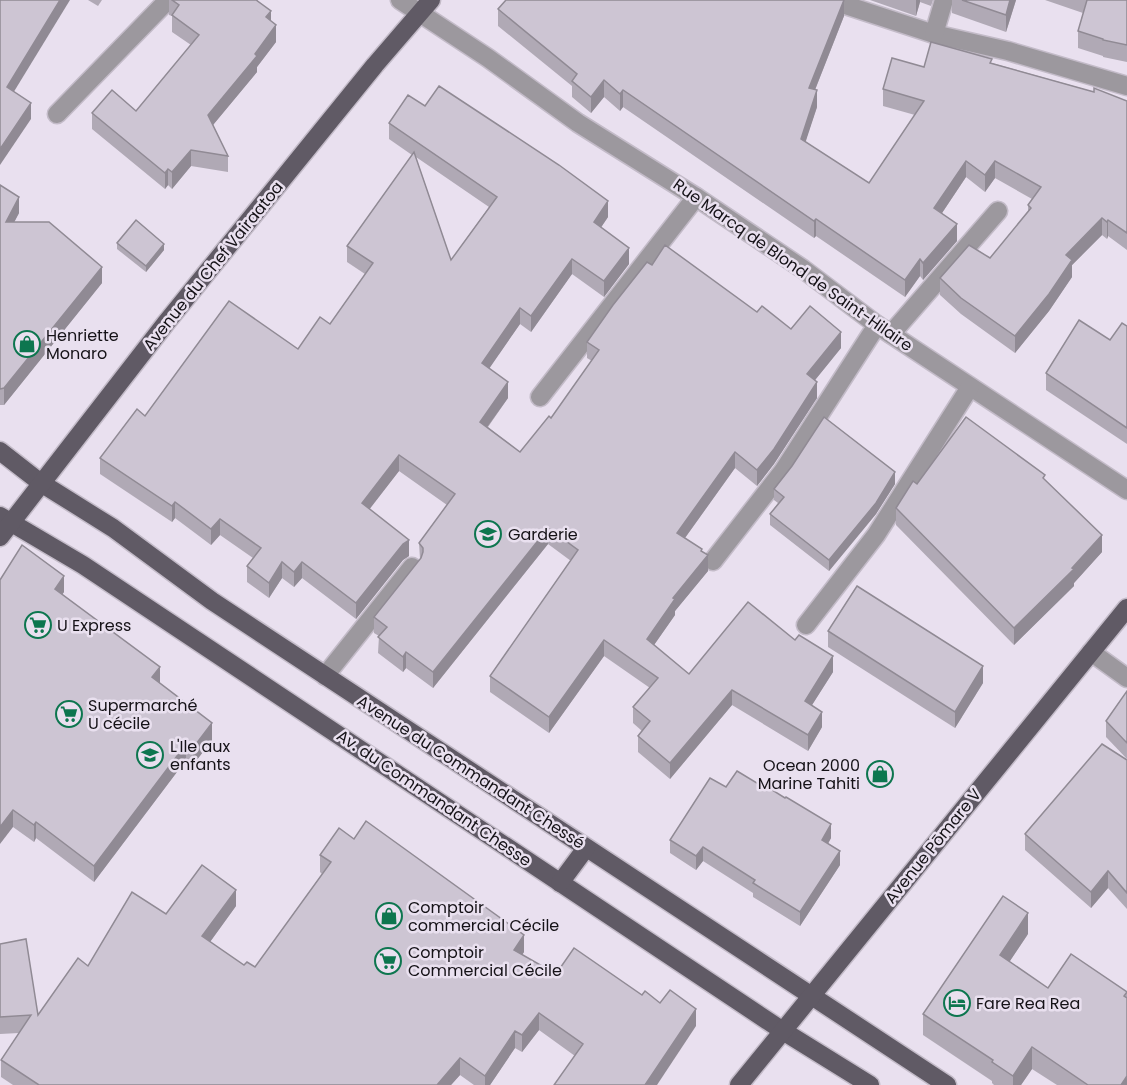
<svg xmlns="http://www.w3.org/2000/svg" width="1127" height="1085" font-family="Poppins,sans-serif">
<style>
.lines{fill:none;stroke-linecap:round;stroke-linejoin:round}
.minor-casing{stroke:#c3bbc8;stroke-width:21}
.major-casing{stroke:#c3bbc8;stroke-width:21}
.minor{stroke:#9c989e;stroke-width:18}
.major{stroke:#605a65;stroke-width:18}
.wall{fill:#b0a9b5;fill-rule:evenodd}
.shaded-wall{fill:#908a94}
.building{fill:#cdc5d3;stroke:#908a94;stroke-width:1.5}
.labels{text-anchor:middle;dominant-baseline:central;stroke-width:5;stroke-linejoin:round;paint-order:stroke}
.street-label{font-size:16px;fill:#151217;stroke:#e9e0ef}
.poi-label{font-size:16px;fill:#151217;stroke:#e9e0ef;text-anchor:start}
</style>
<rect width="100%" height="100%" fill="#e9e0ef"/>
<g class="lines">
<defs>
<g id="minor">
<polyline points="400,0 488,58 578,123 696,197 803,269 877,325 1127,490"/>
<polyline points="830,0 934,34 1008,51 1127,86"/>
<polyline points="934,34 944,0"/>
<polyline points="57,114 168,0"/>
<polyline points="891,334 998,211"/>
<polyline points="540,397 696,197"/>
<polyline points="713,561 783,471 877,325"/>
<polyline points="806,625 876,535 970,387"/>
<polyline points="1091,652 1127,678"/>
<polyline points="325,676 412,567"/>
</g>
<g id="major">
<polyline points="0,451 41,483 113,528 212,601 947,1085"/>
<polyline points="0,516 83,565 783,1031 870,1085"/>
<polyline points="0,537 165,324 375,65 431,0"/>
<polyline points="560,883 586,848"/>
<polyline points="739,1085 1127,608"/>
</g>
</defs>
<!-- minor casing -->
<use href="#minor" class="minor-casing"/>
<!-- major casing -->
<use href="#major" class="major-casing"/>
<!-- minor -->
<use href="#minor" class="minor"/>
<!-- major -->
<use href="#major" class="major"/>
</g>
<!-- wall -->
<g class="wall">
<polygon points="88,0 102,0 98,6"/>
<polygon points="169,0 258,0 258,1 271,21 276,42 257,67 257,72 213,125 228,156 228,172 191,166 172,189 168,185 165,189 92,129 92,113 136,111 191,45 172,32 172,16 169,15"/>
<polygon points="870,0 933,0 931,6 920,2 916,16"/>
<polygon points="952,0 1016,0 1006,32 952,13"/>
<polygon points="1045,0 1127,0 1127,62 1103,57 1103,56 1078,48 1078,31 1083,13"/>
<polygon points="498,9 844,16 815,90 817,107 805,142 869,183 915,115 883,106 883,89 924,67 992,63 1127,101 1127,250 1108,236 1107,239 1102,235 1072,265 1072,277 1049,311 1015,353 961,314 940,295 940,278 990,258 1028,213 1028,205 1032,199 995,178 985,192 966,177 942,213 957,241 923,280 920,276 905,297 816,236 814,238 623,107 620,111 604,97 591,113 572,97 572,86 498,26"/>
<path d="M425 106 608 217 601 227 629 264 604 297 572 274 531 332 520 324 489 368 508 398 488 427 520 452 551 418 592 361 587 358V342L652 265 757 312 791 329 841 348 815 380 817 398 774 464 757 486 735 468 685 538 702 551 708 571 675 611V615L654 645 689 674 833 672 812 705 822 727 808 751 732 705 670 779 638 752V736L642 731 633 723V707L650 688 604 656 549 733 490 692V676L571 561 548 544 433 688 406 668 403 672 378 653 379 636 374 633V617L420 559 419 543 447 505 399 471 369 509 409 556 403 560 356 619 302 578 294 587 282 578 269 598 247 582V566L253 558 220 535 211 545 175 518 172 522 100 474V458L145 416 298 349 330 324 365 274 347 262V246L412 155 389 139V123ZM416 157 489 207 451 260Z"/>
<polygon points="0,185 19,213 14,222 102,283 4,405 0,405"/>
<polygon points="117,243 164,250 146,272 117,249"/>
<polygon points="1127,326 1127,444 1046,390 1046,373 1110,340"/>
<polygon points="1045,480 1102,552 1074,583 1074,586 1014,645 896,525 896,508 917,484"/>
<polygon points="895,484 876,514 829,571 770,525 770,514 778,503 774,500 774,489"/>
<polygon points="0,580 64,592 62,594 160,683 212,740 193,765 186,760 94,882 36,838 34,842 13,827"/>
<polygon points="828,631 983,683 955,728 828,647"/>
<polygon points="1127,691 1127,759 1106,737 1106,721"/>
<polygon points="1127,760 1127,909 1108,888 1091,908 1025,850 1025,834"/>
<polygon points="760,785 785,798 831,838 828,844 840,865 800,926 753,897 753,893 703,861 696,870 670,853 670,840 726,787"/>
<polygon points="354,839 524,952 522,955 556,974 642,995 660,1003 696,1026 575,1056 539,1030 522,1052 515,1048 490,1085 474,1085 460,1075 451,1085 13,1085 1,1077 1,1060 19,1033 0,1034 0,944 38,1015 88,966 166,914 236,906 210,942 244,965 255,967 322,874 320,872 320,855"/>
<polygon points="1028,934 1009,962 1048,988 1127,992 1127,1085 1057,1085 1032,1069 1021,1085 994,1085 992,1083 992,1081 923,1035 923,1014"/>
</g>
<!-- shaded-wall -->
<g class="shaded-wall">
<polygon points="60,0 70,0 7,103 7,87"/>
<polygon points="844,0 844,16 809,105 809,88"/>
<polygon points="916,0 920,0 920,2 916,16"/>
<polygon points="1010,0 1016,0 1006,32 1006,15"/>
<polygon points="271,11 271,27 266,17"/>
<polygon points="276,25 276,42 257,67 257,72 208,131 208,115"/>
<polygon points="604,80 604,97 591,113 591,97"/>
<polygon points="623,90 623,107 620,111 620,94"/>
<polygon points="817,90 817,107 801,156 801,139"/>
<polygon points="31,103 31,119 0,165 0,149"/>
<polygon points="191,150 191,166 172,189 172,172"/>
<polygon points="966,161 966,177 934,225 934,208"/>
<polygon points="995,161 995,178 985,192 985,175"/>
<polygon points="168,169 168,185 165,189 165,173"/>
<polygon points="19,197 19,213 6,238 6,222"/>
<polygon points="608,201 608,217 594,238 594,222"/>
<polygon points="1102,218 1102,235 1072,265 1072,277 1049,311 1015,353 1015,336 1066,255"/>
<polygon points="816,219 816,236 814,238 814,221"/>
<polygon points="1108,220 1108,236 1107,239 1107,222"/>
<polygon points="957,224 957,241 923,280 923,263"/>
<polygon points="164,244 164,250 146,272 146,266"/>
<polygon points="629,248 629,264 604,297 604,281"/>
<polygon points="572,259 572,274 531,332 531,316"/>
<polygon points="920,259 920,276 905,297 905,280"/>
<polygon points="102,267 102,283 4,405 4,388"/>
<polygon points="520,308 520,324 482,379 482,363"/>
<polygon points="841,332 841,348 807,390 807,374"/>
<polygon points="508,382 508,398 480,437 480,422"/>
<polygon points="817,382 817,398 774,464 757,486 757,470"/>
<polygon points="735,452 735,468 677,549 677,533"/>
<polygon points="399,455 399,471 362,519 362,503"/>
<polygon points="895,472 895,484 876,514 829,571 829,560"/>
<polygon points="175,502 175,518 172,522 172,506"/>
<polygon points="220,519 220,535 211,545 211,529"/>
<polygon points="548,528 548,544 433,688 433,672"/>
<polygon points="1102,535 1102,552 1074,583 1074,586 1014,645 1014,628 1072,568"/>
<polygon points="409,540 409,556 403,560 356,619 356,603 403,544"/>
<polygon points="702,549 702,562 708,555 708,571 675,611 675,615 647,655 647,639"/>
<polygon points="282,562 282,578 269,598 269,583"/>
<polygon points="302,562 302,578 294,587 294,572"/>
<polygon points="64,576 64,592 55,605 55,589"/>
<polygon points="604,640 604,656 549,733 549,717"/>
<polygon points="406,652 406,668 403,672 403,657"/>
<polygon points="833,656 833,672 805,716 805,701"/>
<polygon points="983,666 983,683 955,728 955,712"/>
<polygon points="160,667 160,683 152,677"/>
<polygon points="732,690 732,705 670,779 670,763"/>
<polygon points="822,712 822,727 808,751 808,735"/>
<polygon points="212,723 212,740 193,765 193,748"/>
<polygon points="186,744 186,760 94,882 94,866"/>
<polygon points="13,810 13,827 0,844 0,827"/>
<polygon points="36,822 36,838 34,842 34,825"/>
<polygon points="831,824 831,838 822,854 822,840"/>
<polygon points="703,847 703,861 696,870 696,856"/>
<polygon points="840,851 840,865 800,926 800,912"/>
<polygon points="1108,871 1108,888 1091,908 1091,892"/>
<polygon points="236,890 236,906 202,953 202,936"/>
<polygon points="1028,913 1028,934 1000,976 1000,955"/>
<polygon points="524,935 524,952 514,967 514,950"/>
<polygon points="696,1009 696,1026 657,1085 645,1085"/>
<polygon points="539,1013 539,1030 522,1052 522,1035"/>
<polygon points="515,1031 515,1048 490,1085 485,1085 485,1076"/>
<polygon points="1032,1047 1032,1069 1021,1085 1013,1085 1013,1076"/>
<polygon points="460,1058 460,1075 451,1085 437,1085"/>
<polygon points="1127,1076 1127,1085 1121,1085"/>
</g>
<!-- building -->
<g class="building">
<polygon points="0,0 60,0 7,87 31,103 0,149"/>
<polygon points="172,0 256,0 271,11 266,17 276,25 255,54 257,56 208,115 228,156 191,150 172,172 168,169 165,173 92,113 112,90 136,111 199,35 172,15 179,5"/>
<polygon points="506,0 844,0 809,88 817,90 801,139 869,183 924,101 883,89 892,58 924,67 931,42 992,59 990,63 1094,92 1094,88 1127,101 1127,233 1108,220 1107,222 1102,218 1066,255 1072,260 1049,294 1015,336 961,298 940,278 969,245 990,258 1031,208 1028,205 1041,187 995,161 985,175 966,161 934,208 957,224 923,263 920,259 905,280 816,219 814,221 623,90 620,94 604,80 591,97 572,81 577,74 498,9"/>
<polygon points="962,0 1010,0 1006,15"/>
<polygon points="1087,0 1127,0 1127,45 1103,40 1103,39 1078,31"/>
<polygon points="439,86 559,165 608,201 594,222 629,248 604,281 572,259 531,316 520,308 482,363 508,382 480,422 520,452 549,416 551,418 599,350 587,342 613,305 647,262 652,265 665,245 757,312 762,306 791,329 810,306 841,332 807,374 817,382 774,449 757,470 735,452 677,533 702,549 701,551 708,555 673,598 675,599 647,639 689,674 748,602 795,640 799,635 833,656 805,701 822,712 808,735 732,690 670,763 638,736 650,721 633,707 658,678 604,640 549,717 490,676 578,550 548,528 433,672 406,652 403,657 378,637 387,627 374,617 421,558 423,552 423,548 419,543 455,494 399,455 362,503 409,540 403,544 356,603 302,562 294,572 282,562 269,583 247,566 261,548 220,519 211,529 175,502 172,506 100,458 137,409 145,416 229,301 298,349 320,317 330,324 373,263 347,246 414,152 451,260 497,197 389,123 408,95 425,106"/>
<polygon points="0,185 19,197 6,222 49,222 102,267 4,388 0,389"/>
<polygon points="136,220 164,244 146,266 117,243"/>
<polygon points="1079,320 1110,340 1122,323 1127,326 1127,428 1046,373"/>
<polygon points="824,417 895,472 876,503 829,560 770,514 784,497 774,489 792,466"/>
<polygon points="966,417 1045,475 1043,478 1102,535 1072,568 1074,569 1014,628 896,508 913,481 917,484"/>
<polygon points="22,545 64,576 55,589 160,667 152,677 212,723 193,748 186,744 94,866 36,822 34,825 13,810 0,827 0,580"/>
<polygon points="857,586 983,666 955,712 828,631"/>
<polygon points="1127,691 1127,743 1106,721"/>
<polygon points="1102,744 1127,760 1127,893 1108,871 1091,892 1025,834"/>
<polygon points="737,771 760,785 761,783 785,798 786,797 831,824 822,840 840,851 800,912 753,883 755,880 703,847 696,856 670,840 710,778 726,787"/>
<polygon points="366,821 524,935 514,950 556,974 574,948 642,995 645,991 660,1003 670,990 696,1009 645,1085 554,1085 583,1044 539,1013 522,1035 515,1031 485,1076 460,1058 437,1085 39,1085 1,1060 31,1015 0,1017 0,944 26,939 38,1015 78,958 88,966 132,892 166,914 202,865 236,890 202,936 244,965 247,962 255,967 331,862 320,855 339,828 354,839"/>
<polygon points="1003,896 1028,913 1000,955 1048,988 1071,954 1127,992 1124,996 1127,998 1127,1076 1121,1085 1088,1085 1032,1047 1013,1076 992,1062 993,1060 923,1014"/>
</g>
<!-- icons -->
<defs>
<symbol id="shop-ring" viewBox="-11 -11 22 22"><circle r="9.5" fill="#e9e0ef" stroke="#0d764f" stroke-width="1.5"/><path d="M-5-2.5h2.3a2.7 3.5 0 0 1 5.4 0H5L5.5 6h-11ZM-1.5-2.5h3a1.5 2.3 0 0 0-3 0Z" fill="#0d764f"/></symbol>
<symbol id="school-ring" viewBox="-11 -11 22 22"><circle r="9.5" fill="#e9e0ef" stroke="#0d764f" stroke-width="1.5"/><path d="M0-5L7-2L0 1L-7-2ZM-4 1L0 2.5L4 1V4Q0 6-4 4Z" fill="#0d764f"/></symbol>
<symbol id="supermarket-ring" viewBox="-11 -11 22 22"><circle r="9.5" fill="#e9e0ef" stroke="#0d764f" stroke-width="1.5"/><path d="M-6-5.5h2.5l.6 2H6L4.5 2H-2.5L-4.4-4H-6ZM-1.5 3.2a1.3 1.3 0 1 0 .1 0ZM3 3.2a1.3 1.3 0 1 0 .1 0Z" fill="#0d764f"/></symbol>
<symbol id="hotel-ring" viewBox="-11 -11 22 22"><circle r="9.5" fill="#e9e0ef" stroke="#0d764f" stroke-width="1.5"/><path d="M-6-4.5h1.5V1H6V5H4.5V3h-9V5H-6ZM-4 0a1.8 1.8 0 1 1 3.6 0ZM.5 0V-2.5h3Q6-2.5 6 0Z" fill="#0d764f"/></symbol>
</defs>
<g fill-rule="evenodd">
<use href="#shop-ring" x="12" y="329" width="30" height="30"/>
<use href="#school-ring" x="473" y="519" width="30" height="30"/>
<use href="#supermarket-ring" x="23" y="610" width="30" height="30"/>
<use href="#supermarket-ring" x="54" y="699" width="30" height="30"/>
<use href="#school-ring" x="135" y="740" width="30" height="30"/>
<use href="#shop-ring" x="865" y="759" width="30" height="30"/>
<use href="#shop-ring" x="374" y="901" width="30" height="30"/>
<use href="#supermarket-ring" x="373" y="946" width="30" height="30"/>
<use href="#hotel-ring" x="942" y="988" width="30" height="30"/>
</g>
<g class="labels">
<!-- street labels -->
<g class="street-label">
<text transform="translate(793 265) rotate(35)">Rue Marcq de Blond de Saint-Hilaire</text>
<text transform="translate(213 266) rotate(-51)">Avenue du Chef Vairaatoa</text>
<text transform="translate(471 772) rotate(33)">Avenue du Commandant Chessé</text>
<text transform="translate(434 798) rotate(34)">Av. du Commandant Chesse</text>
<text transform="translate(933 846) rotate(-51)">Avenue Pōmare V</text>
</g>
<!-- poi labels -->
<g class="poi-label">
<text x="46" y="335">Henriette<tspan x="46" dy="18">Monaro</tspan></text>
<text x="508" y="534">Garderie</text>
<text x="57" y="625">U Express</text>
<text x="88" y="705">Supermarché<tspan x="88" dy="18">U cécile</tspan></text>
<text x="170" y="746">L'Ile aux<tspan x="170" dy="18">enfants</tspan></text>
<text x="860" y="765" text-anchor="end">Ocean 2000<tspan x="860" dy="18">Marine Tahiti</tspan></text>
<text x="408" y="907">Comptoir<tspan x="408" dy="18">commercial Cécile</tspan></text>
<text x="408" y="952">Comptoir<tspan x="408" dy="18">Commercial Cécile</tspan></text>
<text x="976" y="1003">Fare Rea Rea</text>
</g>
</g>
</svg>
